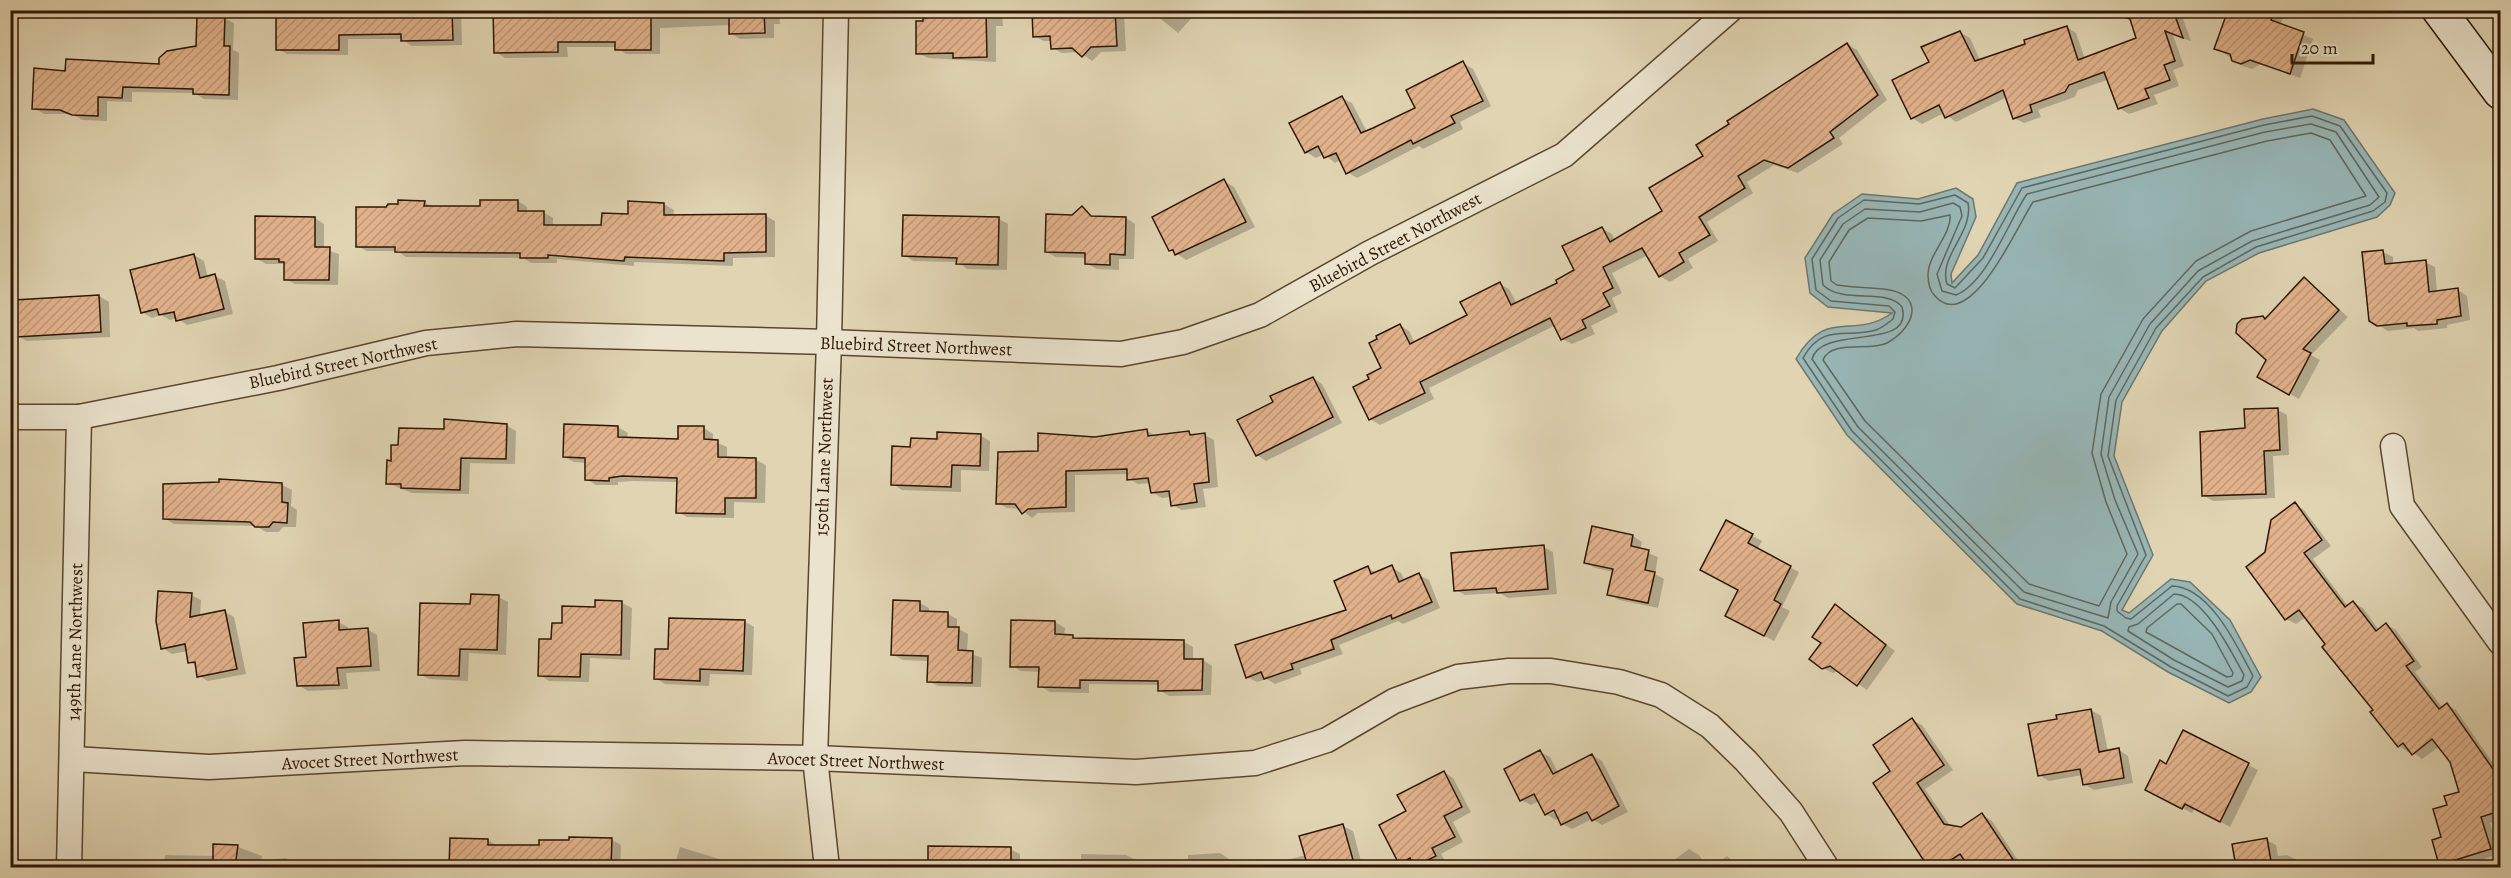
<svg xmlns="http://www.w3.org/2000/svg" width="2511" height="878" font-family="Alegreya,serif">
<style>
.water{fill:#97b6b6;stroke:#6d766e;stroke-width:1.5}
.shadow{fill:#0003;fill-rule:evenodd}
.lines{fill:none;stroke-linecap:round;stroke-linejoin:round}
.shore{stroke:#62665c;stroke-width:1.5}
.building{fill:url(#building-hatch);stroke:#2e1702;stroke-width:1.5}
.street-casing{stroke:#5a462e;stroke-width:27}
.secondary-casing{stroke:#2e1702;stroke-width:36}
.street{stroke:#ebe3cd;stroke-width:24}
.secondary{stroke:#ebe3cd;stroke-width:33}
.labels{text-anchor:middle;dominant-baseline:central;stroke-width:6;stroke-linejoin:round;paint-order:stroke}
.street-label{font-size:18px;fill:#2e1702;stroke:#ebe3cd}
</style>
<defs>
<pattern id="building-hatch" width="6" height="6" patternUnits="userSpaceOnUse" patternTransform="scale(1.5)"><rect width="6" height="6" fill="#e1b28c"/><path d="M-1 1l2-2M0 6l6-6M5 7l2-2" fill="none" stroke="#c19877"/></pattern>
</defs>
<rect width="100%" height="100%" fill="#e0d4b2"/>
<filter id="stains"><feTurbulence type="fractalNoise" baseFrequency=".00333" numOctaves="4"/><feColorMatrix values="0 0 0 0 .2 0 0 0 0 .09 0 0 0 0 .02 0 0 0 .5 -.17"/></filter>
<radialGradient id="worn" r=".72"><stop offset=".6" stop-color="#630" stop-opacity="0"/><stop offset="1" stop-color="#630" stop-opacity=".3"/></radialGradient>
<!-- water -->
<path class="water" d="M2313 109 2344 120 2395 193 2390 205 2377 217 2259 253 2206 281 2162 331 2122 402 2114 456 2153 555 2122 610 2129 613 2171 579 2190 582 2230 620 2261 677 2251 692 2229 703 2168 672 2102 631 2017 604 1847 435 1796 359C1826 306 1853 341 1892 313L1828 307 1810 293 1805 258 1833 214 1862 194 1918 199 1956 188 1973 199 1976 217 1951 274 1952 283 1978 255 2017 183 2263 119Z"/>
<!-- shadow -->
<g class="shadow">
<polygon points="10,10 15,19 10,20"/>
<polygon points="278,10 461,10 462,45 412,46 402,39 348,39 348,55 287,54 278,49"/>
<polygon points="495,10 779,10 780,24 774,24 774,38 740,39 730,33 730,25 660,28 660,54 626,54 616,47 567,47 568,57 505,58 496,52"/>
<polygon points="964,10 1002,10 1003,26 996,26 996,62 928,58 918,53 964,15"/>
<polygon points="1116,10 1124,15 1126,51 1101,52 1092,61 1079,52 1062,53 1052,48 1052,41 1044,41 1034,36 1086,11"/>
<polygon points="1150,10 1199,10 1178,33"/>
<polygon points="2157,10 2180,11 2191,41 2173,35 2184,66 2173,70 2179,86 2154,95 2158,104 2129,114 2119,108 2107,80 2078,90 2075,97 2038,110 2041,117 2024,123 2014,118 2007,97 1956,122 1944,113 1922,124 1912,118 1931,63 1923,47 1947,36 1960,32 1970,38 1980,60 2067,27 2076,33 2085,59 2138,39 2130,20"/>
<polygon points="2229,10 2275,10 2284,16 2280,25 2313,39 2300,78 2261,64 2252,69 2243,66 2216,48"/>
<polygon points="224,18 234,23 233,50 239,53 238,100 204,99 194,93 132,92 132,102 107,101 107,121 83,120 71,114 44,114 34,108 66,73 161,65 198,47"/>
<polygon points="10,36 18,55 10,59"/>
<polygon points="1847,44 1857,50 1887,100 1839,138 1843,144 1798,173 1774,165 1747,182 1753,193 1707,222 1718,241 1688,259 1693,268 1670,282 1660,276 1648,255 1612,273 1622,293 1612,298 1618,312 1591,326 1595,334 1572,344 1563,339 1556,325 1429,388 1434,399 1380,425 1370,419 1355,388 1371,379 1383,368 1400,325 1409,331 1415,343 1469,315 1500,284 1509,289 1517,304 1559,284 1576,271 1602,228 1612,234 1615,241 1664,211 1705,156"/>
<polygon points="1463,63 1473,69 1491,106 1460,122 1463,129 1423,149 1419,146 1357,178 1347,172 1341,160 1335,163 1324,154 1316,158 1306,152 1342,98 1352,103 1367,132 1417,108"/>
<polygon points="1224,181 1234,187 1255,227 1186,260 1171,250"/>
<polygon points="518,201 527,207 527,212 543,212 553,218 553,227 603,227 664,204 674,210 673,217 766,216 775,221 775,257 733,258 733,266 634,262 634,266 557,259 557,263 531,263 523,258 406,257 397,251 367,251 357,246 386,209 424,202 433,207 482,208"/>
<polygon points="1082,208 1095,218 1126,218 1135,224 1134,259 1119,259 1119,270 1097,269 1087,264 1087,258 1056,257 1046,252"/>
<polygon points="315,218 324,224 324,249 339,254 338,285 295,284 285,279 285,264 266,264 256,258"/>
<polygon points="999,219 1008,224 1007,270 967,269 958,262 913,261 904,255"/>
<polygon points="2383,252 2393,257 2393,265 2425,262 2435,267 2437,292 2458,290 2467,296 2470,320 2447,325 2447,328 2418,331 2414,328 2388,331 2370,320"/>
<polygon points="194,255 204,261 208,278 215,276 225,281 233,314 187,325 177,318 170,320 161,315 152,318 142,312"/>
<polygon points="2304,279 2348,317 2311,355 2320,360 2299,399 2259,377 2268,360 2266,320"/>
<polygon points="99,296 109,302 110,337 27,341 17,336 16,301"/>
<polygon points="1313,378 1322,384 1342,423 1266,461 1257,455 1275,403 1272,396"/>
<polygon points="2278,410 2287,415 2289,455 2273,456 2275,498 2213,501 2203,495 2246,429"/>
<polygon points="506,425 516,431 515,464 470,463 469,494 412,493 387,483 392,462 400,447 445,431"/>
<polygon points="618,427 628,433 627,438 679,440 704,428 713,434 713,441 727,447 727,459 756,460 766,465 765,503 734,502 734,518 687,517 678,512 678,482 633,481 618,482 618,485 596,485 586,479 587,463 574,462 564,457"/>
<polygon points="1147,431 1156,436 1189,433 1195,436 1205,435 1214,440 1218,487 1203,489 1206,507 1182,510 1172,505 1171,497 1162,498 1152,492 1151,483 1138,484 1129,479 1128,474 1075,475 1075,512 1038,513 1032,518 1020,509 1007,508 998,503 1039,452 1096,438"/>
<polygon points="980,435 990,441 989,471 961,470 961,492 902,490 893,484 912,449 938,441"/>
<polygon points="282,485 292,490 291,506 297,510 296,527 283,527 279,532 266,532 256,526 174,524 164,518"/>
<polygon points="2295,504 2304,510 2331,546 2313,559 2348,606 2353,603 2363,608 2379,630 2386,625 2396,630 2422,667 2415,672 2443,708 2447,705 2456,710 2500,773 2500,819 2490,823 2499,854 2456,868 2447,868 2440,864 2449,806 2461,793 2451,761 2440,746 2422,759 2410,750 2408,752 2399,746 2306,617 2296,624 2286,619 2267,553"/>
<polygon points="1726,522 1762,541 1757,550 1799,572 1782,607 1790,611 1774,641 1736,621 1740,590"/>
<polygon points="1633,536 1642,542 1640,550 1658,557 1655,574 1664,579 1658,608 1619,600 1609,594 1614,572 1595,568 1586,563"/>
<polygon points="1544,547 1553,552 1557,594 1508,598 1500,593 1465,595 1456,590"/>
<polygon points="1391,567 1401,573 1405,581 1419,575 1429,580 1440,608 1403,624 1398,621 1339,645 1343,654 1300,669 1302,674 1275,684 1267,679 1257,682 1247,677 1348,610 1368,568 1377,573"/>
<polygon points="191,595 201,600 200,617 225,612 234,617 246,674 208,681 199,676 197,666 190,662 188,651 172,654 163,648"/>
<polygon points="498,597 508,602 506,655 469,653 468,681 429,679 419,674 472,606"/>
<polygon points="597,602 622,603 632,608 630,660 590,658 589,682 549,681 540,675 553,640 564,625 597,608"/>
<polygon points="920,603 929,608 929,613 948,614 957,619 957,628 968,634 967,652 982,658 981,687 938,686 928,681 929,661 903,660 893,655"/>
<polygon points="1836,606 1895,651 1867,690 1839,671 1833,673 1823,668 1823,643"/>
<polygon points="744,621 754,627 752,675 710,674 709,686 665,684 655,678 669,651"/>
<polygon points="338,622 348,627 348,631 367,629 377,635 380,671 346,673 348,689 308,691 298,685 308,658"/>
<polygon points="1013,622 1055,622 1065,628 1064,636 1080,640 1184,642 1193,647 1193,660 1203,660 1212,666 1211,695 1169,696 1159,690 1160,685 1089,684 1089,693 1050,692 1040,686 1040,672 1021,671 1012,666"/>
<polygon points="2091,710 2101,716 2108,752 2119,750 2128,756 2133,783 2094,790 2084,784 2083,775 2049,781 2039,775 2058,720"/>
<polygon points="1912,720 1922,725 1953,770 1925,789 1951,827 1962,828 1982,815 1992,821 2023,868 1930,868 1875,783 1892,771"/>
<polygon points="2184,732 2258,770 2230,827 2195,808 2192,813 2156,795"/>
<path d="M1540 752 1550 757 1558 773 1592 755 1602 761 1628 812 1602 825 1592 819 1572 829 1562 824 1559 818 1556 820 1546 814 1539 801 1531 805 1521 800ZM1561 808 1549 815V811Z"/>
<polygon points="1444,772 1453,778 1471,812 1453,822 1463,842 1441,854 1445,861 1433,868 1409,868 1400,863 1408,812"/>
<polygon points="1343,826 1353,831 1362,865 1353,868 1275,868 1280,866 1279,862 1306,855"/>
<polygon points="611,839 621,845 620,868 406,868 406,862 451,863 488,840 498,846 540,847"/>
<polygon points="2266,840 2276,845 2278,856 2287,855 2297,860 2298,868 2238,868 2234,845"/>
<polygon points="238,847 262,856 261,861 286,858 296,865 307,864 314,868 164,868 165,855 215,856"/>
<polygon points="680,847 742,866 745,868 674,868"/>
<polygon points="930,847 1010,849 1020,854 1020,868 929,868"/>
<polygon points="1689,849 1699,855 1708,868 1663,868"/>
<polygon points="1220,853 1229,859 1230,868 1175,868 1188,865 1188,855"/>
<polygon points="1081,854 1126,855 1136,860 1135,868 1081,868"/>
<polygon points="1727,856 1741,868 1711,868"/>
</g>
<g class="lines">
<!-- shore -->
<g class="shore">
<path d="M2312 116 2340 126 2387 193 2385 202 2373 211 2256 247 2203 277 2156 328 2116 400 2108 456 2146 555 2117 606V611L2126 618 2131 619 2172 586C2210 587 2237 646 2253 676L2247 687 2228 696 2171 667 2104 626 2020 599 1852 431 1803 358C1823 322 1846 339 1876 330 1882 328 1888 323 1893 319L1895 312 1889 306 1831 301 1816 290 1812 259 1838 218 1864 200 1919 204 1955 195 1968 203C1974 232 1938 256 1947 284L1955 288 1983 258 2022 188 2264 125Z"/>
<path d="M2311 124 2336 132 2379 197 2370 205 2252 241 2198 271 2150 324 2109 397 2101 454 2115 500 2138 554 2111 602 2108 618 2024 592 1858 427 1812 359C1821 324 1915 352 1902 307 1887 287 1843 305 1823 285L1820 260 1843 224 1865 209 1920 212 1953 203 1960 207 1962 216 1937 274 1942 291 1956 295C1987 283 2009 220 2027 194L2265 132Z"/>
<path d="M2311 133 2330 140 2366 196 2251 231 2196 261 2143 319 2101 394 2092 453 2106 502 2127 554 2099 606 2029 584 1865 421 1823 360C1831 339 1870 352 1887 343 1917 326 1925 293 1883 289 1868 288 1852 287 1837 285L1831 281 1829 262 1849 230 1868 218 1921 221 1950 215C1952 234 1928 254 1928 275 1928 282 1930 291 1935 296 1971 336 2019 222 2033 202L2267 141Z"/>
<path d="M2174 594C2203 594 2232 653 2244 675L2242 681 2228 687 2174 660 2128 631 2129 627 2138 624Z"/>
<polygon points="2177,604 2181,604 2212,634 2233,673 2232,676 2227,677 2146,632 2147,628"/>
</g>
</g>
<!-- building -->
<g class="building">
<polygon points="276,10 452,10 453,40 401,41 401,34 339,35 339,50 276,50"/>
<polygon points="493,10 651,10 651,50 615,50 615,42 558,42 558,52 494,53"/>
<polygon points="729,10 764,10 765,33 729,34"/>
<polygon points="963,10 986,10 987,57 953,58 953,53 916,54 916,21 923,21 923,18 954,15 963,13"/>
<polygon points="1032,10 1115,10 1117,46 1091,47 1082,57 1072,48 1051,49 1050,36 1033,37"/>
<polygon points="2115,10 2173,10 2183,38 2165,31 2175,61 2164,65 2170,80 2145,89 2149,98 2118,109 2104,72 2069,85 2065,92 2030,105 2032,112 2013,119 2003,90 1945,118 1939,105 1911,119 1892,80 1929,62 1921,47 1960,31 1975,61 2025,44 2024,40 2067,26 2078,60 2136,38 2130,19 2115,14"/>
<polygon points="2228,10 2274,10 2271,20 2304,32 2290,74 2250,60 2241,64 2232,61 2230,54 2214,49"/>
<polygon points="197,16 225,16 224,46 230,46 229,95 193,94 193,89 123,87 122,98 98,97 98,116 72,115 60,110 32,109 34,68 65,71 66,59 159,64 159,58 167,51 196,46"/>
<polygon points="1847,43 1878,95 1830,132 1834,138 1788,168 1764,160 1738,176 1745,188 1699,217 1710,235 1679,253 1684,262 1659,277 1642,248 1603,267 1613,288 1603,293 1610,306 1582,320 1586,328 1561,340 1550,318 1420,382 1425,393 1369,420 1353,387 1369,379 1367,375 1381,368 1369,343 1377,339 1376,336 1400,324 1410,344 1467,315 1460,302 1500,282 1511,305 1557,283 1556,280 1574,270 1562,246 1602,227 1610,242 1662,211 1649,188 1703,156 1696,145 1729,124 1727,121"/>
<polygon points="1463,61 1483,101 1451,116 1455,123 1413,144 1411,140 1346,174 1336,153 1324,158 1318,146 1305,153 1289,123 1342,96 1361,133 1373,128 1415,108 1406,90"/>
<polygon points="1224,179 1246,222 1175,255 1173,250 1169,251 1152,217"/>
<polygon points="398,200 425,201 424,206 480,206 480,200 518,200 518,211 544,211 544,225 601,225 602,213 628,214 628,201 664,203 664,215 766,214 766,252 724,253 724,261 625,257 624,261 548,255 548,258 520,258 520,253 395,252 395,247 356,247 356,207 386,207 388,204 398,204"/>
<polygon points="1082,206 1091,216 1126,217 1125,255 1110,254 1110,265 1085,264 1085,253 1045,252 1046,214 1072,215"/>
<polygon points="903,215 999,217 998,265 956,264 957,258 902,256"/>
<polygon points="255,216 315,217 315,247 330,247 329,280 284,280 284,262 279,262 279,259 255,259"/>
<polygon points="2383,250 2385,264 2426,260 2429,292 2458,288 2461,316 2437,320 2437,324 2407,326 2407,323 2377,326 2369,321 2362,252"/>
<polygon points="194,254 200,278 215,274 224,309 176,321 174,312 159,315 157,309 141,313 130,270"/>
<polygon points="2304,277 2339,310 2303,349 2311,353 2289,395 2257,377 2266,360 2236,333 2237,324 2242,319 2263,316 2265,319"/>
<polygon points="99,295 101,332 16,337 14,300"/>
<polygon points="1313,377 1333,417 1256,456 1237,420 1273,402 1270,396"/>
<polygon points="2278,408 2280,450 2264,451 2266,494 2202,496 2200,432 2245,428 2244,409"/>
<polygon points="444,419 507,424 506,459 461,458 460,490 401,488 401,484 386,484 387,460 391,461 391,445 398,445 399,428 444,429"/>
<polygon points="564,424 618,426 618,437 678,439 678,426 704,426 704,439 718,440 718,457 756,458 756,498 725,498 725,514 676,513 677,478 622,476 609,478 609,481 585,480 585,458 563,457"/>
<polygon points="1147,429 1148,436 1189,431 1190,435 1205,433 1209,482 1194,484 1197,502 1171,506 1169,491 1151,493 1148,478 1127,480 1127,469 1066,471 1066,507 1028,509 1022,514 1015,504 996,504 998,452 1038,451 1038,433 1095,437"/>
<polygon points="937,432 981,434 980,466 952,465 951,487 891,485 892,446 910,447 911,438 937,439"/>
<polygon points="219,479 282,483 282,502 288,503 287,523 273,522 269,527 255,527 250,522 163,519 163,484 219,482"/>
<polygon points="2295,502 2322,540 2304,553 2345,607 2353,601 2376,631 2386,623 2414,661 2406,666 2439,709 2447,703 2493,769 2500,794 2500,811 2481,817 2491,849 2439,865 2432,840 2441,837 2433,809 2447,805 2444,796 2459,792 2450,762 2432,739 2412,755 2403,743 2398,747 2370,712 2373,710 2322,647 2325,644 2299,610 2285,620 2246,567 2265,552 2271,520"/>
<polygon points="1726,520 1753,534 1748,543 1791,566 1774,600 1781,604 1764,636 1725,616 1738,590 1700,570"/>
<polygon points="1592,526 1633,535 1631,546 1649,550 1645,570 1655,572 1648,603 1607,595 1613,569 1584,563"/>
<polygon points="1544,545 1548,589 1497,593 1496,588 1454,591 1451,553"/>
<polygon points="1392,565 1399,582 1419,573 1432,602 1392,619 1391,615 1331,640 1334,649 1291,664 1293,669 1264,679 1261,672 1246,678 1235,645 1346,610 1334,581 1368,566 1371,574"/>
<polygon points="158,591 192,593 190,617 225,610 237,669 197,677 195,662 188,663 185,644 161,649 156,621"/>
<polygon points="471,594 499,595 497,650 460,649 459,676 418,675 420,603 470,604"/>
<polygon points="595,600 622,601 621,655 581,654 580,677 538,676 539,639 551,639 552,623 562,623 562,606 595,607"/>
<polygon points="893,600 920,601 920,611 948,612 948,627 959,627 958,650 973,651 972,683 927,682 928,656 891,655"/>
<polygon points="1835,604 1886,645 1857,686 1830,666 1822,669 1809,659 1821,643 1812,637"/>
<polygon points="669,618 745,620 743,671 700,669 700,681 654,679 655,649 668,649"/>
<polygon points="339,620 339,630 368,628 371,666 337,668 339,685 297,686 294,658 306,657 303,623"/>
<polygon points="1011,620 1055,621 1055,634 1073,635 1073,638 1184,640 1184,659 1203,659 1202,690 1158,691 1158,681 1080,680 1080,688 1038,687 1039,667 1010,667"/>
<polygon points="2091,709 2099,752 2119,748 2124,778 2083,785 2080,769 2038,776 2028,724 2057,719 2056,715"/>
<polygon points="1912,718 1944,765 1917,783 1944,824 1961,827 1982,813 2018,867 1969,867 1960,854 1940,867 1928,867 1873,783 1890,771 1873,745"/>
<polygon points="2183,730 2249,763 2220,822 2185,804 2182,809 2145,790 2160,760 2166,764"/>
<polygon points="1540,750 1553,774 1592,754 1619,806 1592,821 1587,812 1561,825 1554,810 1545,815 1534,794 1520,801 1504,769"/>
<polygon points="1444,771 1462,807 1444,816 1455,837 1432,848 1436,856 1414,867 1410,858 1399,864 1379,825 1406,811 1397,795"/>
<polygon points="1343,824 1353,860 1325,867 1308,867 1299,836"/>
<polygon points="569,837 612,838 611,867 449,867 450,838 488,839 488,845 539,845 539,840 569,840"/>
<polygon points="2267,838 2272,867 2236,867 2232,844"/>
<polygon points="213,844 238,845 235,867 213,867"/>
<polygon points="928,846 1011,847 1011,867 928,867"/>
</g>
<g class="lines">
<defs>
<g id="street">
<polyline points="10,417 79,417 278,378 426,343 517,334 829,342 1121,354 1183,342 1260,315 1370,253 1564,155 1730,10"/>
<polyline points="2393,446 2402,506 2500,642"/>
<polyline points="73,759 209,767 465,753 815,758 1136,772 1255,763 1327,740 1394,701 1458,677 1509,671 1551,671 1619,682 1661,695 1710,726 1746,761 1791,812 1827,868"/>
<polyline points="69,868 79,417"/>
<polyline points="827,868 815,758 829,342 836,10"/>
</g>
<polyline id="secondary" points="2439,10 2500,92"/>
</defs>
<!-- street casing -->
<use href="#street" class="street-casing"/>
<!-- secondary casing -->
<use href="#secondary" class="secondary-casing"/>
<!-- street -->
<use href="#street" class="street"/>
<!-- secondary -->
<use href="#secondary" class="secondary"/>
</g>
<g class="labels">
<!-- street labels -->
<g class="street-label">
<text transform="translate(1395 242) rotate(-28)">Bluebird Street Northwest</text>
<text transform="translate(916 346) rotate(2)">Bluebird Street Northwest</text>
<text transform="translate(343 363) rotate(-12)">Bluebird Street Northwest</text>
<text transform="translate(824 457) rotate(-88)">150th Lane Northwest</text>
<text transform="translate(75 642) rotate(-89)">149th Lane Northwest</text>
<text transform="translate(370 759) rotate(-3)">Avocet Street Northwest</text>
<text transform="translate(856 761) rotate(2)">Avocet Street Northwest</text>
</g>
</g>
<!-- margin -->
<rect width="2511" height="878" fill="none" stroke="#e0d4b2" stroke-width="36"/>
<rect x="12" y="12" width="2487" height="854" fill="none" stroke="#2e1702" stroke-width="3"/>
<rect x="18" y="18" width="2475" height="842" fill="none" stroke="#2e1702" stroke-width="1.5"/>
<!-- scale -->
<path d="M2292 54v9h81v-9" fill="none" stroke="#2e1702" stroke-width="3"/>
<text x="2301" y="54" font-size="18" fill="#2e1702" stroke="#ebe3cd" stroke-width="4.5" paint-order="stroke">20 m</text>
<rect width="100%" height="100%" filter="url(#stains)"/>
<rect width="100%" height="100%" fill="url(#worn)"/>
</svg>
